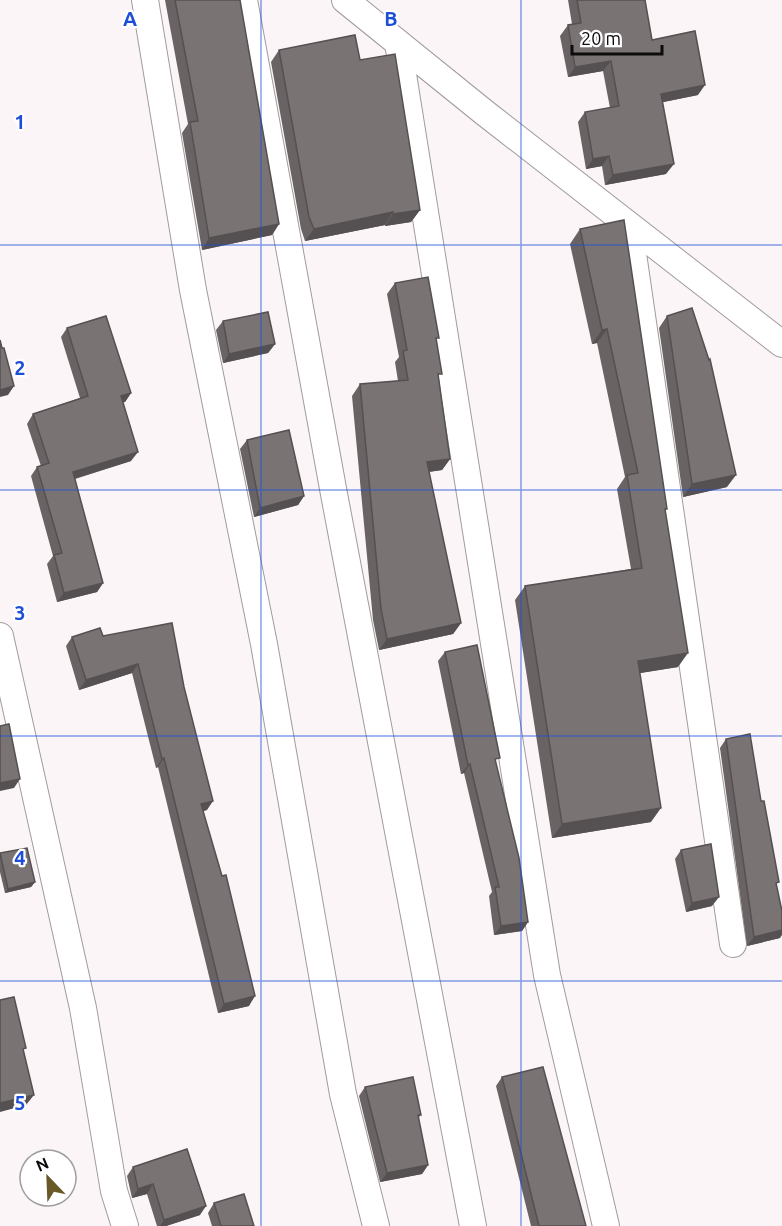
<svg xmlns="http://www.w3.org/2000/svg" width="782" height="1226" font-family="Ubuntu,sans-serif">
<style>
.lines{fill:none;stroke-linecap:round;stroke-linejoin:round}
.minor-casing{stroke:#a19b9d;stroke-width:28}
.minor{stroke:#fff;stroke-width:26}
.wall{fill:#696364}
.shaded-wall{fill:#555051}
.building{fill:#7a7374;stroke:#555051;stroke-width:1.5}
.grid{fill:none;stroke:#1d4ed8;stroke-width:1.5;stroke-opacity:0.55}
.grid-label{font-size:20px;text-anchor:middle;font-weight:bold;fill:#1d4ed8;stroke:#fff;stroke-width:4.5;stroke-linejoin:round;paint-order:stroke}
</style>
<rect width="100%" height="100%" fill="#fcf5f8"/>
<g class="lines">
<defs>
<g id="minor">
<polyline points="145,0 193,290 264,644 343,1094 376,1226"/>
<polyline points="244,0 334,494 473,1226"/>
<polyline points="345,0 485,113 782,344"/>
<polyline points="398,43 547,975 606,1226"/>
<polyline points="629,226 733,944"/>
<polyline points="0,636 83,1008 114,1191 125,1226"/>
</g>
</defs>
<!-- minor casing -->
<use href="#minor" class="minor-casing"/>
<!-- minor -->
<use href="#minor" class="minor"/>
</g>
<!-- wall -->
<g class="wall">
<polygon points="165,0 240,0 279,224 272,235 202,250 182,133 188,124"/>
<polygon points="568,0 645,0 652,40 698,95 663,102 666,174 605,185 602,166 586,169 578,122 585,112 610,108 603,71 568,77 560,36 568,25 572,24"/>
<polygon points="279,50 360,60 420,210 411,222 385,226 385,225 305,241 301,229 271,62"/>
<polygon points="580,229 665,511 678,667 640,673 651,822 552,838 515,600 525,586 631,569 617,489 625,477 597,343 592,344 570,244"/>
<polygon points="395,283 437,341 439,379 450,459 442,470 429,472 461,623 453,634 379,650 373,620 352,396 360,384 398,381 395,362 399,357 387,294"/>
<polygon points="667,316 727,487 683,497 659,328"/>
<polygon points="223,321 275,344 268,353 223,363 216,330"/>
<polygon points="67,328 131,393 125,402 123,402 131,461 75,479 103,583 97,592 57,602 47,564 53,556 31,476 37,467 41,466 27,424 33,414 80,398 61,337"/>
<polygon points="247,440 304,496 298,505 254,517 240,449"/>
<polygon points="103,636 184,687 207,810 203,811 249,1006 218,1013 158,767 156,768 132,673 79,690 66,646 72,637"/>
<polygon points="445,652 496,764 528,922 522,931 494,935 489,896 492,892 464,773 461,774 438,661"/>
<polygon points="726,739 776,886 780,938 747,946 720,748"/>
<polygon points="681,850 712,906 686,912 675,859"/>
<polygon points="0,853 35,882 31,887 5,893 0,872"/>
<polygon points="502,1077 586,1226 531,1226 496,1086"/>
<polygon points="365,1087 421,1115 418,1118 428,1165 422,1174 380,1182 359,1096"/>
<polygon points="133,1167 200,1215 166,1226 157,1226 147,1194 132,1198 127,1176"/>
<polygon points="214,1203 254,1226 212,1226 208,1213"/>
</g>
<!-- shaded-wall -->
<g class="shaded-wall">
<polygon points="611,61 603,71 568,77 575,67"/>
<polygon points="705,85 698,95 654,104 661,94"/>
<polygon points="609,156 602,166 586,169 593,159"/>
<polygon points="674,164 666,174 605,185 613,175"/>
<polygon points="420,210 411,222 385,226 393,214"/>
<polygon points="393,212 385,225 305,241 314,229"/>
<polygon points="279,224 272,235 202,250 209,238"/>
<polygon points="607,329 597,343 592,344 602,330"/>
<polygon points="275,344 268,353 223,363 229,354"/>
<polygon points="14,386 8,395 0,397 0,390"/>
<polygon points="131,393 125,402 115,405 121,396"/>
<polygon points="138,452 131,461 67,481 73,472"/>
<polygon points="450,459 442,470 420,473 427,462"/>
<polygon points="736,475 727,487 683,497 692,484"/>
<polygon points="304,496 298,505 254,517 260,508"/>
<polygon points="103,583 97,592 57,602 64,593"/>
<polygon points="461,623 453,634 379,650 387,639"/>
<polygon points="688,653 678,667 628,675 638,661"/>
<polygon points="138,664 132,673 79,690 86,680"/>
<polygon points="164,758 158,767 156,768 162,759"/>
<polygon points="470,764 464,773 461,774 468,765"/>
<polygon points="20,779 14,788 0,791 0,783"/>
<polygon points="213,801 207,810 195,813 201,804"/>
<polygon points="661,808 651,822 552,838 562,824"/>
<polygon points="35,882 31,887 5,893 8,889"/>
<polygon points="719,897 712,906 686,912 692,903"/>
<polygon points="528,922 522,931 494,935 501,926"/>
<polygon points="782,930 782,935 780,938 747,946 754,937"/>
<polygon points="255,996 249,1006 218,1013 224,1004"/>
<polygon points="34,1095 26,1105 0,1112 0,1103"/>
<polygon points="428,1165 422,1174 380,1182 387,1173"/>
<polygon points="153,1184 147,1194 132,1198 138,1189"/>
<polygon points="206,1206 200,1215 166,1226 160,1226 164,1220"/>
</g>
<!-- building -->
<g class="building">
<polygon points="175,0 240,0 279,224 209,238 190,122 198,121"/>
<polygon points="577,0 645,0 652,40 695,31 705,85 661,94 674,164 613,175 609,156 593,159 585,112 619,106 611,61 575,67 568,25 581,23"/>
<polygon points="355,35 360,60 395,54 420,210 393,214 393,212 314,229 309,217 279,50"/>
<polygon points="624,220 667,509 665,509 688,653 638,661 661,808 562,824 525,586 642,568 627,475 638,473 607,329 602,330 580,229"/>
<polygon points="428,277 439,338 436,338 442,374 438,374 450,459 427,462 461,623 387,639 381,609 360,384 408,380 403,351 407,350 395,283"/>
<polygon points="692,308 709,360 710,359 736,475 692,484 667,316"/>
<polygon points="268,312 275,344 229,354 223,321"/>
<polygon points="106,316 131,393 121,396 138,452 73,472 103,583 64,593 54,555 62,553 37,467 49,463 33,414 88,396 67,328"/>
<polygon points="0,340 2,348 4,348 14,386 0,390"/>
<polygon points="289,430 304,496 260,508 247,440"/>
<polygon points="172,623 184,687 213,801 201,804 222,876 226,875 255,996 224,1004 164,758 162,759 138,664 86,680 72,637 100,628 103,636"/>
<polygon points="477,645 500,758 495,759 519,858 528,922 501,926 495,887 499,887 470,764 468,765 445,652"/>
<polygon points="9,724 20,779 0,783 0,726"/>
<polygon points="750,734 761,801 764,801 779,882 776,883 782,911 782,930 754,937 726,739"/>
<polygon points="711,844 719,897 692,903 681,850"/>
<polygon points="27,848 35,882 8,889 0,853"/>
<polygon points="14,997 26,1048 23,1049 34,1095 0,1103 0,1000"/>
<polygon points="543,1067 586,1226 539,1226 502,1077"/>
<polygon points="413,1077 421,1115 418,1115 428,1165 387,1173 365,1087"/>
<polygon points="187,1149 206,1206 164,1220 153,1184 138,1189 133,1167"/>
<polygon points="244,1194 254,1226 221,1226 214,1203"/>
</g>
<!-- grid -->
<path class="grid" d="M261 0V1226M521 0V1226M0 245H782M0 490H782M0 736H782M0 981H782"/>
<g class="grid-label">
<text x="130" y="26">A</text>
<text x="391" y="26">B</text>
<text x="20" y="129">1</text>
<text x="20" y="375">2</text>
<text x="20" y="620">3</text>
<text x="20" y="865">4</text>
<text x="20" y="1110">5</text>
</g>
<!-- north arrow -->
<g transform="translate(48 1178) rotate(337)"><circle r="28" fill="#ffffff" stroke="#9e9d9e" stroke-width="1.5"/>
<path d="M0-4.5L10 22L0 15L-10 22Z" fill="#695927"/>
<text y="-9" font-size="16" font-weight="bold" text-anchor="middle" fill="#0d0b0c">N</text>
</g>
<!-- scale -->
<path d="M572 45v9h90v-9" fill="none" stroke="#0d0b0c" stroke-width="3"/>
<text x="581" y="45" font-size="18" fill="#0d0b0c" stroke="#ffffff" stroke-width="4.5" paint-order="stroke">20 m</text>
</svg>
